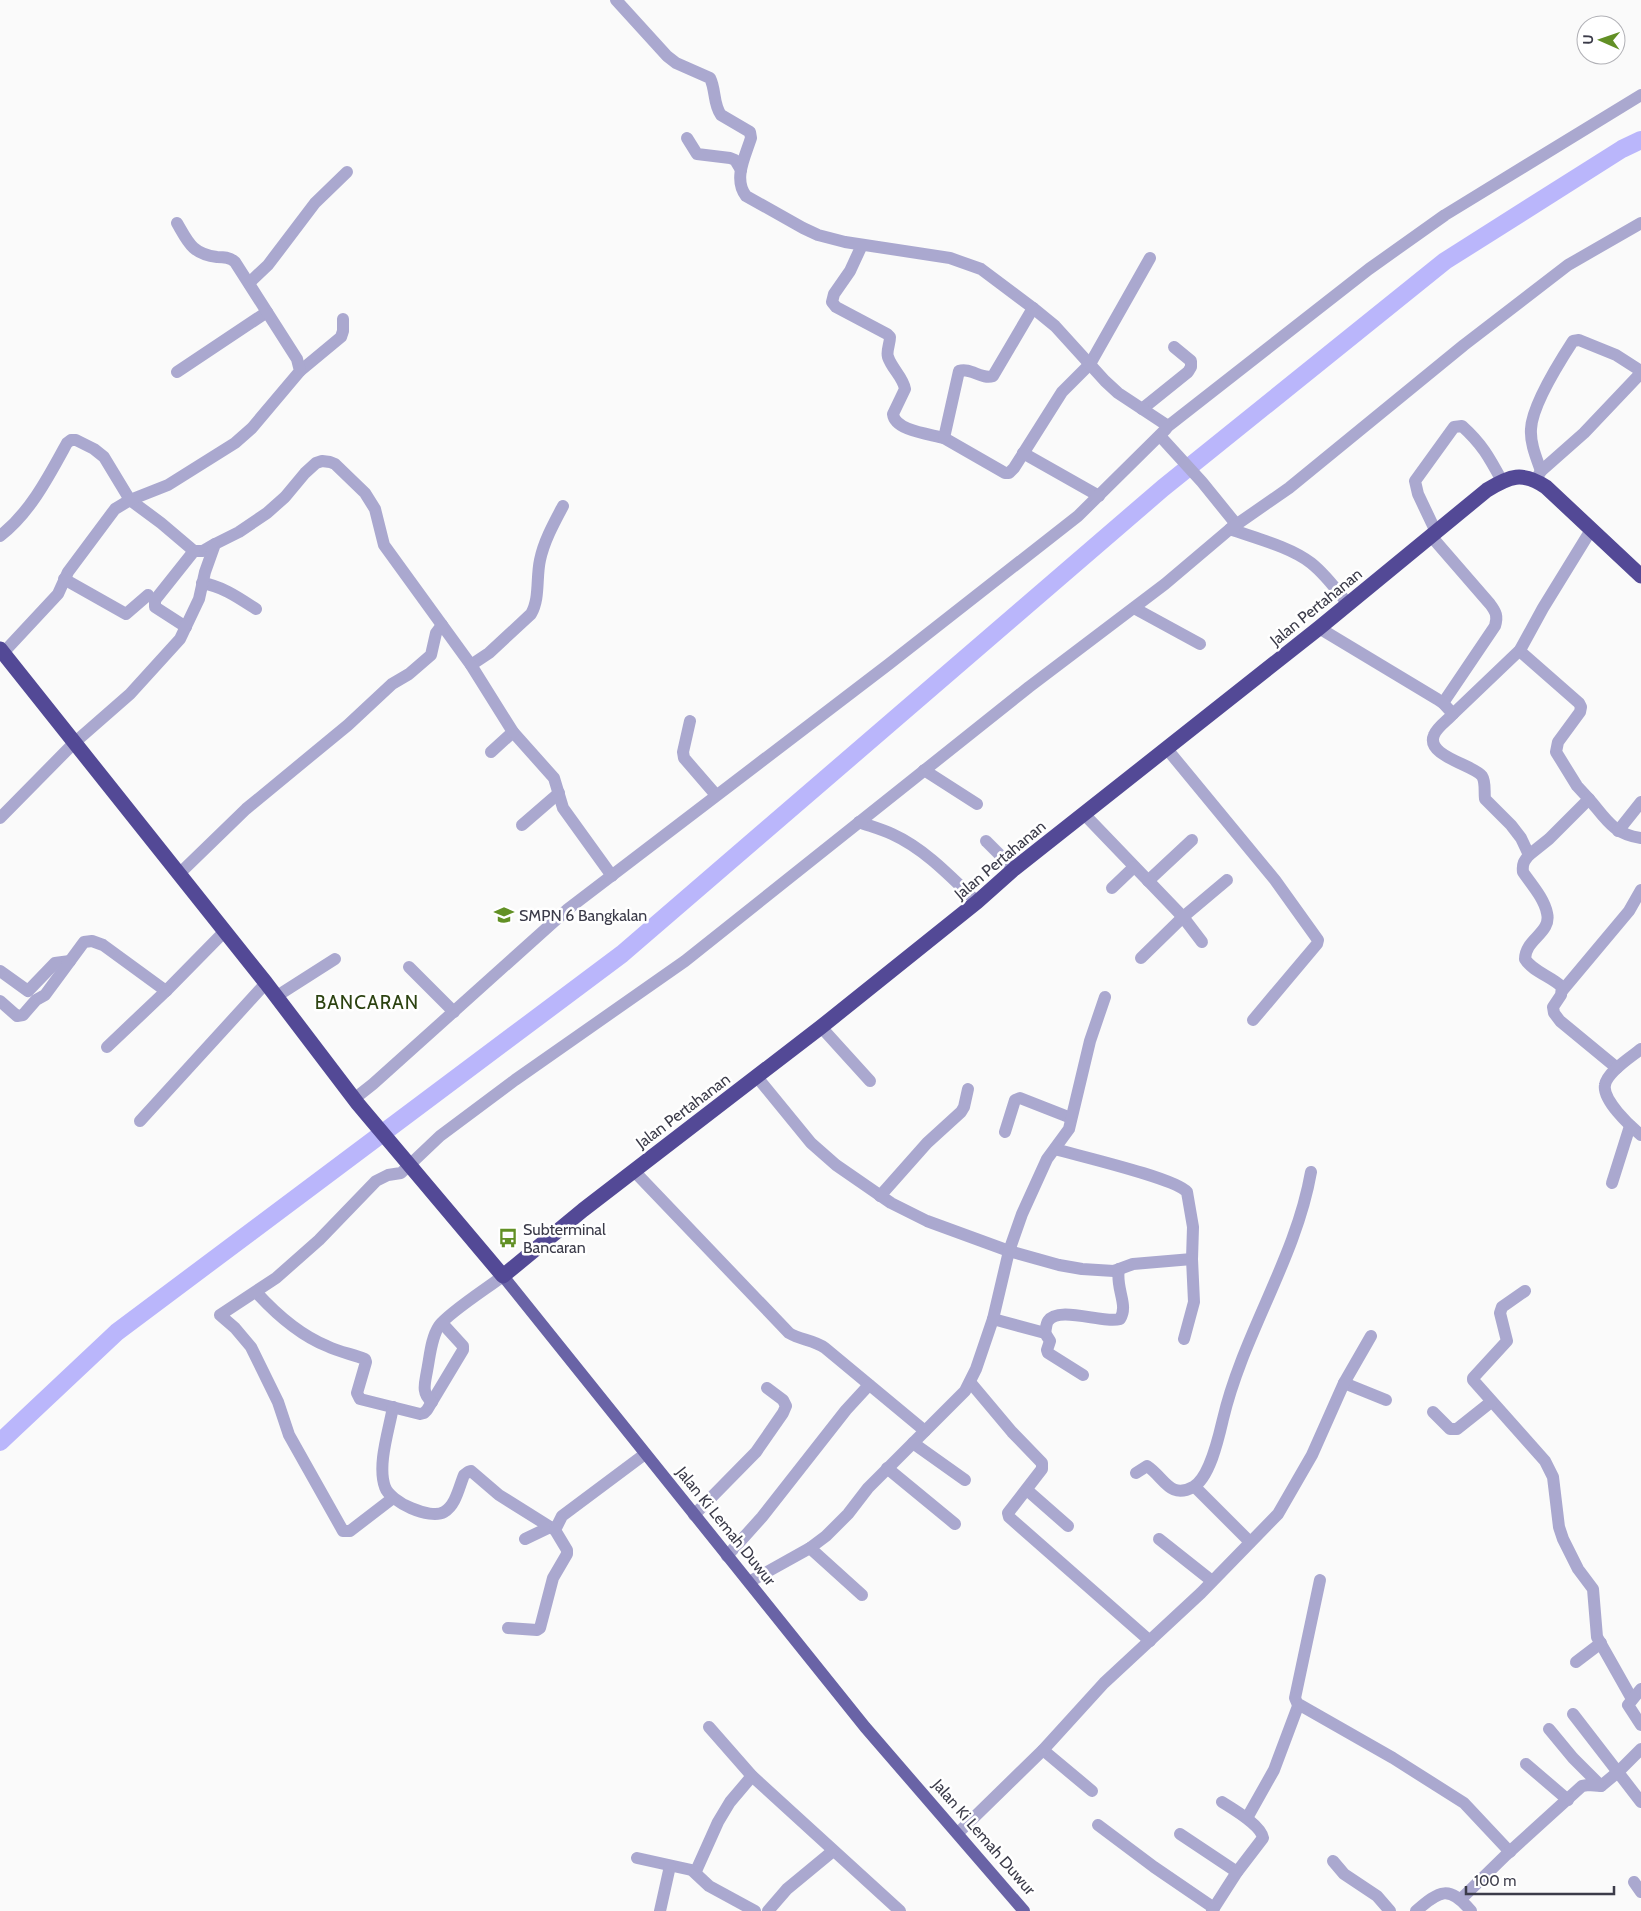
<svg xmlns="http://www.w3.org/2000/svg" width="1641" height="1911" font-family="Cabin,sans-serif">
<style>
.lines{fill:none;stroke-linecap:round;stroke-linejoin:round}
.river{stroke:#bab6fb;stroke-width:18}
.minor{stroke:#aaa8cf;stroke-width:12}
.major{stroke:#6963a6;stroke-width:12}
.highway{stroke:#534996;stroke-width:15}
.labels{text-anchor:middle;dominant-baseline:central;stroke-width:5;stroke-linejoin:round;paint-order:stroke}
.street-label{font-size:16px;fill:#3b3b49;stroke:#fff}
.poi-label{font-size:16px;fill:#3b3b49;stroke:#fff;text-anchor:start}
.quarter-label{font-size:19px;letter-spacing:1px;fill:#2c4311;stroke:#fff}
</style>
<rect width="100%" height="100%" fill="#fafafa"/>
<g class="lines">
<!-- river -->
<polyline class="river" points="0,1442 117,1332 622,954 1163,488 1445,261 1622,149 1641,140"/>
<!-- minor -->
<g class="minor">
<polyline points="687,138 697,154 730,158 735,160 741,170"/>
<path d="M862 245 850 271 834 294 832 302 836 307 887 334 890 337C890 344 886 351 888 357 892 369 903 377 905 389L893 414C895 431 930 434 944 438"/>
<polyline points="249,283 268,265 315,203 347,172"/>
<path d="M1033 308 993 376C982 380 970 367 959 371L944 438 1005 473H1009L1014 468 1062 392 1090 364 1150 258"/>
<polyline points="300,371 341,337 343,331 343,319"/>
<polyline points="177,372 267,312"/>
<polyline points="1142,409 1188,372 1191,367 1191,361 1174,347"/>
<polyline points="1167,427 1369,269 1445,215 1641,95"/>
<polyline points="1160,436 1202,482 1236,524"/>
<polyline points="1023,453 1099,496"/>
<path d="M1541 471C1536 457 1530 443 1531 429 1532 405 1560 361 1573 341L1579 340 1616 355 1641 371"/>
<polyline points="1538,476 1541,471 1584,433 1641,373"/>
<path d="M1230 529C1255 538 1291 547 1311 563 1326 575 1336 589 1347 603"/>
<path d="M1436 532 1418 494 1415 481 1454 427 1462 426C1482 444 1489 457 1502 481"/>
<path d="M0 536C30 513 49 476 67 443L71 440H76L94 449 104 457 130 500 161 523 194 551H203L215 544"/>
<path d="M1431 536 1490 604C1496 612 1498 616 1495 626L1443 703"/>
<polyline points="64,579 126,614 148,595"/>
<path d="M202 583C222 586 239 598 256 609"/>
<polyline points="1134,608 1200,644"/>
<polyline points="186,627 155,607 155,600 194,551"/>
<path d="M1319 628 1437 699 1443 703 1453 714C1448 720 1437 727 1434 735 1425 756 1474 765 1482 776 1486 782 1484 792 1485 799L1511 825 1521 838 1529 855C1524 861 1522 864 1523 872 1531 884 1544 898 1547 913 1552 933 1525 939 1525 959 1533 972 1551 976 1562 987L1561 995 1553 1007 1554 1013 1560 1021 1617 1068"/>
<polyline points="1520,650 1522,653 1579,703 1581,707 1580,712 1558,742 1556,752 1577,786 1589,799 1549,839 1529,855"/>
<path d="M3 653 58 594 68 572 115 509 130 500 168 485 235 443 252 428 300 371 297 359 235 262C230 257 223 257 217 257 192 254 188 242 177 223"/>
<path d="M471 665 489 653 531 614C540 599 536 578 540 560 544 541 554 523 563 506"/>
<polyline points="1453,714 1520,650 1543,608 1591,530"/>
<polyline points="690,721 683,752 684,758 716,795"/>
<polyline points="1167,749 1275,880 1318,940 1317,944 1253,1020"/>
<polyline points="491,752 513,732 554,778 563,808 612,876"/>
<polyline points="924,770 977,804"/>
<path d="M1589 799C1606 819 1613 834 1641 838"/>
<polyline points="1084,814 1183,917 1202,942"/>
<polyline points="0,818 74,743 130,694 180,639 199,599 205,572 215,544 239,532 267,513 285,497 305,473 316,463 322,461 330,462 335,464 365,493 375,509 384,545 442,625"/>
<path d="M859 822C870 826 881 829 892 834 925 849 951 877 977 902"/>
<polyline points="522,825 559,793"/>
<polyline points="1618,831 1641,802"/>
<polyline points="986,841 1014,869"/>
<polyline points="179,874 246,809 348,725 392,684 409,674 431,655 436,633 442,625 471,665 513,732"/>
<polyline points="1148,881 1192,840"/>
<polyline points="1112,888 1134,867"/>
<polyline points="1141,958 1183,917 1227,880"/>
<polyline points="409,967 454,1012"/>
<polyline points="0,971 28,991 55,963 70,961"/>
<polyline points="1562,991 1629,911 1641,890"/>
<polyline points="277,996 335,959"/>
<polyline points="0,1001 17,1016 23,1015 36,1000 45,995 84,942 92,941 103,945 166,991 225,931"/>
<polyline points="821,1027 870,1081"/>
<polyline points="107,1047 166,991"/>
<path d="M1641 1049C1631 1057 1607 1072 1605 1085 1602 1100 1630 1126 1641 1135"/>
<path d="M757 1077 811 1143 836 1165 891 1203 927 1221 1009 1251 1059 1265 1082 1269 1114 1271 1133 1264 1192 1259 1193 1227 1187 1192C1175 1178 1079 1156 1055 1149"/>
<path d="M354 1099 373 1084 568 909 889 664 1078 516 1166 429 1165 424 1118 393 1105 381 1055 326 1033 308 981 269 950 258 845 242 818 235 803 228 746 196C733 179 745 157 751 138L750 132 721 115C713 104 716 90 710 78L676 63 667 56 616 0"/>
<polyline points="140,1121 266,983"/>
<polyline points="1005,1132 1015,1100 1020,1098 1071,1118"/>
<path d="M634 1171 789 1333C800 1340 814 1340 825 1348L925 1431"/>
<polyline points="1612,1183 1630,1126"/>
<polyline points="880,1196 927,1143 961,1112 964,1107 968,1089"/>
<polyline points="1525,1291 1502,1307 1500,1313 1507,1341 1473,1378 1473,1380 1545,1461 1553,1477 1559,1527 1563,1539 1578,1569 1593,1589 1597,1637 1632,1699"/>
<path d="M256 1292C276 1314 300 1335 327 1346 339 1352 352 1354 365 1359L366 1362 357 1393 360 1399 420 1414 424 1413 427 1410 463 1350V1346L442 1323"/>
<polyline points="993,1319 1045,1333 1050,1341 1047,1350 1048,1353 1083,1375"/>
<path d="M1045 1333C1046 1329 1046 1324 1048 1321 1058 1305 1104 1324 1120 1319 1129 1305 1115 1288 1119 1269"/>
<polyline points="1184,1339 1194,1302 1192,1259"/>
<polyline points="970,1382 1012,1432 1042,1463 1042,1469 1008,1513 1009,1517 1150,1641"/>
<polyline points="1344,1383 1386,1400"/>
<path d="M432 1402C421 1393 425 1383 427 1371 430 1356 431 1338 439 1326 448 1313 489 1287 503 1276"/>
<path d="M393 1407C389 1430 377 1465 385 1487 390 1502 430 1520 444 1512 456 1505 459 1487 464 1475L468 1472 471 1471 499 1495 555 1530"/>
<polyline points="1433,1412 1450,1429 1457,1429 1491,1402"/>
<polyline points="913,1443 965,1480"/>
<polyline points="887,1468 955,1524"/>
<path d="M1136 1473 1147 1466C1164 1477 1170 1500 1193 1487 1210 1478 1219 1436 1223 1419 1243 1334 1296 1258 1311 1172"/>
<polyline points="1195,1487 1250,1542"/>
<polyline points="1027,1490 1068,1526"/>
<polyline points="393,1498 350,1531 343,1531 289,1435 278,1402 251,1347 235,1328 220,1315 276,1278 319,1240 376,1181 388,1175 401,1173 440,1136 515,1080 685,961 1029,687 1165,584 1230,529 1289,488 1464,345 1568,265 1641,223"/>
<polyline points="694,1515 756,1452 783,1413 786,1406 783,1400 767,1388"/>
<polyline points="525,1539 550,1527"/>
<polyline points="1159,1539 1212,1581"/>
<polyline points="810,1548 862,1595"/>
<polyline points="727,1556 762,1517 846,1410 869,1385"/>
<polyline points="749,1582 810,1548 826,1536 848,1514 868,1488 965,1391 976,1369 993,1319 1009,1251 1022,1214 1047,1159 1069,1129 1090,1041 1105,997"/>
<polyline points="508,1628 537,1630 540,1628 553,1578 567,1554 567,1550 555,1530 562,1516 645,1454"/>
<polyline points="1576,1662 1601,1643"/>
<polyline points="1641,1689 1628,1705 1641,1725"/>
<polyline points="1298,1705 1295,1698 1320,1580"/>
<polyline points="1573,1714 1641,1802"/>
<polyline points="709,1727 752,1776 900,1911"/>
<polyline points="1549,1729 1573,1758 1601,1786"/>
<polyline points="1043,1750 1092,1791"/>
<polyline points="1526,1764 1568,1800"/>
<polyline points="1247,1818 1274,1770 1298,1706 1300,1705 1393,1758 1464,1803 1510,1852"/>
<polyline points="1098,1825 1154,1867 1214,1908"/>
<polyline points="958,1833 1043,1750 1104,1683 1201,1593 1278,1514 1312,1455 1344,1383 1371,1336"/>
<polyline points="1180,1834 1237,1872"/>
<polyline points="637,1858 696,1871 718,1822 730,1802 752,1776"/>
<polyline points="1333,1861 1344,1874 1377,1896 1390,1911"/>
<polyline points="694,1872 709,1886 755,1911"/>
<polyline points="1634,1882 1641,1892"/>
<polyline points="1461,1899 1506,1855 1582,1786 1588,1785 1601,1786 1618,1772 1641,1749"/>
<polyline points="660,1911 670,1866"/>
<polyline points="768,1911 787,1889 833,1851"/>
<path d="M1212 1911 1237 1872 1263 1838C1261 1825 1233 1809 1222 1802"/>
<path d="M1416 1911C1440 1890 1449 1885 1471 1911"/>
</g>
<!-- major -->
<polyline class="major" points="503,1276 865,1727 1024,1911"/>
<!-- highway -->
<path class="highway" d="M0 649 266 983 358 1104 503 1276 583 1210 821 1027 977 902 1014 869 1319 628 1487 490C1510 476 1522 471 1546 487L1641 576"/>
</g>
<!-- icons -->
<defs>
<symbol id="school-bare" viewBox="-9 -9 18 18"><path d="M0-5L7-2L0 1L-7-2ZM-4 1L0 2.5L4 1V4Q0 6-4 4Z" fill="#629025" stroke="#fff" stroke-width="2.5" paint-order="stroke"/></symbol>
<symbol id="bus-bare" viewBox="-9 -9 18 18"><path d="M-5-6H5V4H4V6H2V4H-2V6H-4V4H-5ZM-3.5-4V0h7V-4ZM-3.5 1.2v1.5H-2V1.2ZM2 1.2v1.5H3.5V1.2Z" fill="#629025" stroke="#fff" stroke-width="2.5" paint-order="stroke"/></symbol>
</defs>
<g fill-rule="evenodd">
<use href="#school-bare" x="490" y="901" width="28" height="28"/>
<use href="#bus-bare" x="494" y="1224" width="28" height="28"/>
</g>
<g class="labels">
<!-- street labels -->
<g class="street-label">
<text transform="translate(1316 607) rotate(-39)">Jalan Pertahanan</text>
<text transform="translate(1000 860) rotate(-40)">Jalan Pertahanan</text>
<text transform="translate(683 1111) rotate(-37)">Jalan Pertahanan</text>
<text transform="translate(726 1526) rotate(51)">Jalan Ki Lemah Duwur</text>
<text transform="translate(984 1837) rotate(49)">Jalan Ki Lemah Duwur</text>
</g>
<!-- poi labels -->
<g class="poi-label">
<text x="519" y="915">SMPN 6 Bangkalan</text>
<text x="523" y="1229">Subterminal<tspan x="523" dy="18">Bancaran</tspan></text>
</g>
<!-- quarter labels -->
<g class="quarter-label">
<text x="367" y="1002">BANCARAN</text>
</g>
</g>
<!-- north arrow -->
<g transform="translate(1601 40) rotate(272)"><circle r="24" fill="#ffffff" stroke="#b1b1b6"/>
<path d="M0-4L9 19L0 12L-9 19Z" fill="#629025"/>
<text y="-8" font-size="14" font-weight="bold" text-anchor="middle" fill="#3b3b49">U</text>
</g>
<!-- scale -->
<path d="M1466 1886v8h148v-8" fill="none" stroke="#3b3b49" stroke-width="2.5"/>
<text x="1474" y="1886" font-size="15" fill="#3b3b49" stroke="#ffffff" stroke-width="4" paint-order="stroke">100 m</text>
</svg>
